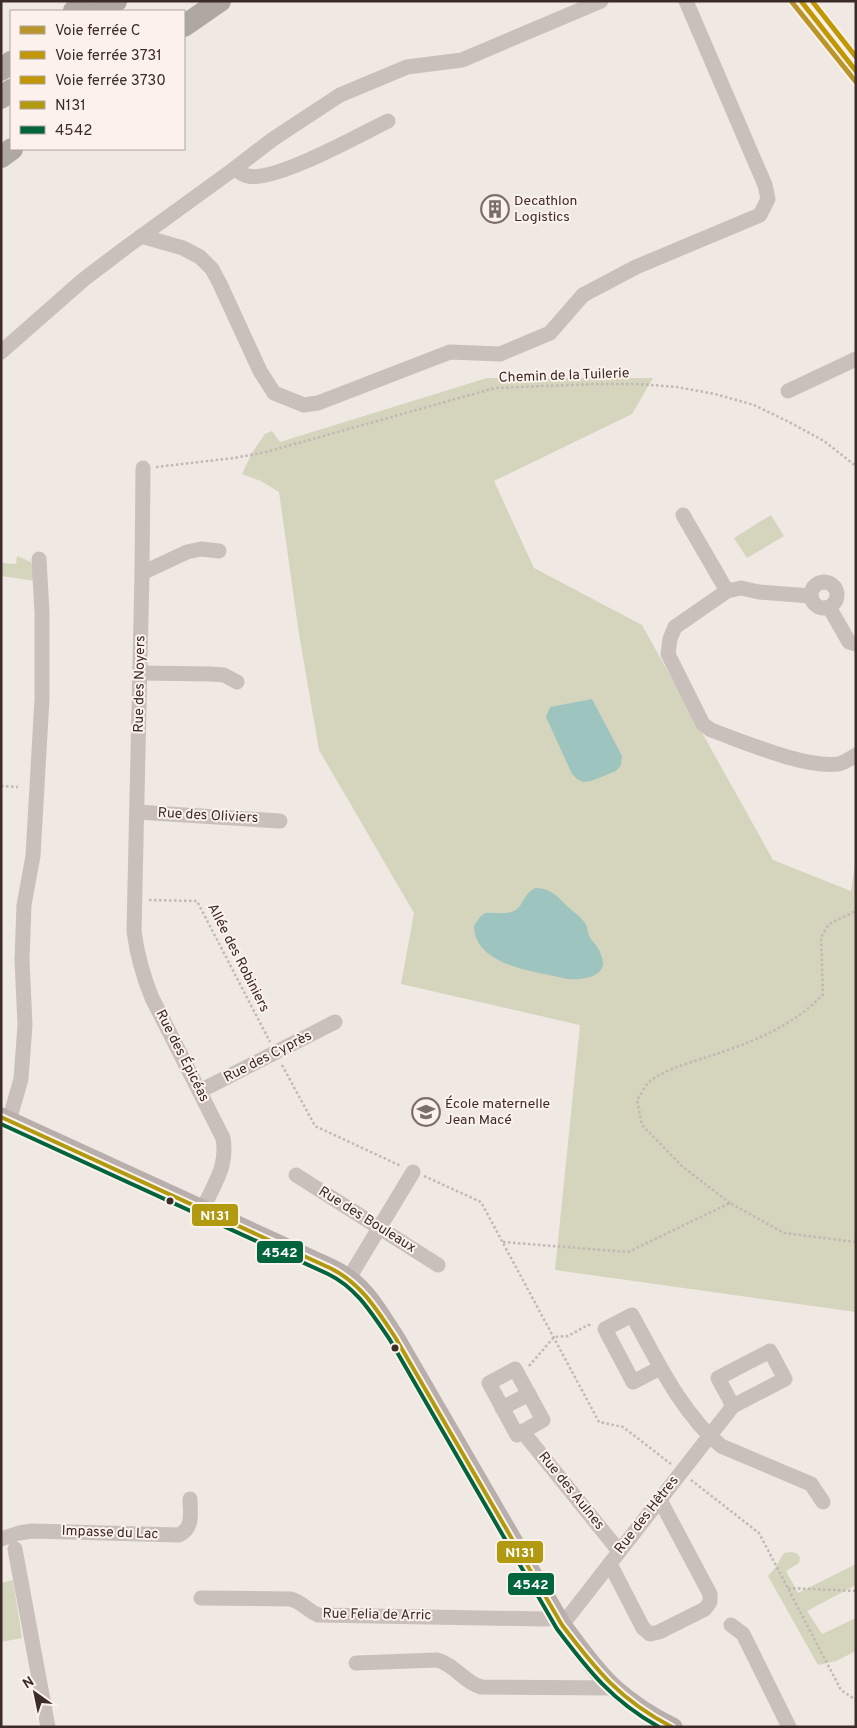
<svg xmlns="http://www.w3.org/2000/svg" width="857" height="1728" font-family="Overpass,sans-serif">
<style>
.green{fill:#d4d5bc}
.water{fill:#9dc4be}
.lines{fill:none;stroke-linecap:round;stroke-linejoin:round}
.path{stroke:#c2b8b4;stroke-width:2.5;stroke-dasharray:2.5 2.5;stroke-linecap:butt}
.minor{stroke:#c9c0bc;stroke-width:15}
.major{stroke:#b8aeab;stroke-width:19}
.highway{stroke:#afa7a2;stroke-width:22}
.bus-1-casing{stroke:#fcf2eb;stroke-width:8}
.bus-2-casing{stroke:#fcf2eb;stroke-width:8}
.bus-1{stroke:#b19a10;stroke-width:4}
.bus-2{stroke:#00643c;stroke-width:4}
.rail-1-casing{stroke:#fcf2eb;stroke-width:9}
.rail-2-casing{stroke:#fcf2eb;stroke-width:9}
.rail-3-casing{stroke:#fcf2eb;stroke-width:9}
.rail-1{stroke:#ba952b;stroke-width:5}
.rail-2{stroke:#c09806;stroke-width:5}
.rail-3{stroke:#c09806;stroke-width:5}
.bus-dot{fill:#3b2c29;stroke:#fcf2eb;stroke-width:2}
.labels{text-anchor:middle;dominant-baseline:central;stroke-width:4;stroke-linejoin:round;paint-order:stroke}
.poi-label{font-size:14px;fill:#3b2c29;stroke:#fcf2eb;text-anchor:start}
.street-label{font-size:14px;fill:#3b2c29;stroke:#fcf2eb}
.line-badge{stroke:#fcf2eb;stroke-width:2}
.badge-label{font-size:14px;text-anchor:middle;font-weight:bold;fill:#fff}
</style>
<rect width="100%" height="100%" fill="#f0e8e3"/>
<!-- green -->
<g class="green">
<polygon points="487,378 653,378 632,414 494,481 534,568 642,625 773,860 851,891 856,859 856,1312 555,1270 580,1025 401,984 414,913 319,750 299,634 279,492 261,481 242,474 252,453 265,434 272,431 280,442"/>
<polygon points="771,515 784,536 747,558 734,538"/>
<polygon points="17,556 31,562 36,581 1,576 1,563 16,564"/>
<polygon points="790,1552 796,1553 800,1557 799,1563 786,1571 798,1593 856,1564 856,1585 807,1611 822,1634 856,1618 856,1651 836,1661 818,1665 768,1576 775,1568 784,1553"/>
<polygon points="13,1580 22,1638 1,1642 1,1583"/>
</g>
<!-- water -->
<g class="water">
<polygon points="592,699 622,756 621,765 616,771 591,781 583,782 577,779 572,774 546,717 550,707"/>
<path d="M536 888C551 888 558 897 568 907 574 912 580 916 585 923 588 928 587 933 590 937 592 942 597 945 599 950 601 955 605 963 602 968 597 979 576 980 567 979 537 971 475 967 474 926L479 918 485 913C494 912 506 915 514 911 524 906 523 893 536 888Z"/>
</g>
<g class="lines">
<!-- path -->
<g class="path">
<polyline points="156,467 234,458 266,452 495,388 593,384 639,384 677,387 715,394 754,405 789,422 824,441 856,466"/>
<polyline points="1,786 18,787"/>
<polyline points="149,900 197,901 270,1042"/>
<polyline points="282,1065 315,1126 401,1166"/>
<polyline points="424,1176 481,1202 599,1422 623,1427 671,1464"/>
<path d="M730 1203 683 1167 642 1125 637 1100C641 1094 645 1085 650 1081 668 1068 690 1063 710 1056 748 1044 796 1025 823 994L821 937 829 924 856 911"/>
<polyline points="503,1242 628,1252 730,1203 784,1233 856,1242"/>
<polyline points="529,1366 554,1337 568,1336 588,1325 593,1325"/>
<polyline points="691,1480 759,1533 841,1690 856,1700"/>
<polyline points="788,1588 856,1591"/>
</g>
<!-- minor -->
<g class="minor">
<path d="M234 169C238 171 243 175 248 176 274 183 361 134 388 121"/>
<polyline points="141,236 183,248 200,257 212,269 220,284 260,371 274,393 304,405 318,403 450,352 500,354 550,333 583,295 636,267 760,215 768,199 765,185 686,1"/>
<polyline points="1,352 83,280 125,248 234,169 273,139 340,95 407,67 462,60 601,1"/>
<polyline points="788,391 856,359"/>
<path d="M143 468 142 573 134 931C137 955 143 976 152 998L223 1138C228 1167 214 1183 203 1209"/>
<polyline points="683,515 727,591"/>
<polyline points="142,573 187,552 201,549 219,551"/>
<circle cx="824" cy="595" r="13"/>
<path d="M811 596 759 592 741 588 727 591 675 627 670 639 668 654 703 724 711 730C745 742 803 768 838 764 844 763 851 758 856 755"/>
<polyline points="829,607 849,642 856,644"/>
<polyline points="140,673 211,674 224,675 237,682"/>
<polyline points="137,812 280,821"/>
<polyline points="200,1091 335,1022"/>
<polyline points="9,1121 21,1079 25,1025 22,960 24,905 33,856 42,699 42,613 39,559"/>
<polyline points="296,1175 438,1265"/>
<polyline points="349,1278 413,1172"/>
<path d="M660 1368 633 1382 605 1329 632 1315C656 1359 682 1414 721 1446L811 1484 823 1502"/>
<polygon points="515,1369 543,1420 517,1435 489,1383"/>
<polyline points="502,1408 529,1394"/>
<polyline points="522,1431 619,1551"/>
<path d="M1 1539 19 1533 32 1531 179 1535C194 1528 190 1513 190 1499"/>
<polyline points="15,1549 48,1727"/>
<polyline points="610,1564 643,1628 650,1634 659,1632 705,1609 710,1602 710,1594 660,1500"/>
<path d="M201 1598 291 1599C302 1602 308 1611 318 1615L544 1619 558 1618"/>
<polyline points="562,1625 733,1406 785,1379 770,1351 718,1378 733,1406"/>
<polyline points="731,1625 743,1634 789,1727"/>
<path d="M356 1663 437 1660C456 1665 462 1681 481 1687L614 1688"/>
</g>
<!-- major -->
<path class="major" d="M1 1117 311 1259C323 1265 338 1270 349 1279 369 1293 382 1318 395 1337L562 1625C578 1646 594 1670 614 1688 631 1703 652 1717 673 1727"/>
<!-- highway -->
<g class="highway">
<polyline points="74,11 88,1"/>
<polyline points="104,11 116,1"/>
<polyline points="184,26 220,1"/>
<polyline points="1,70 11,62"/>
<polyline points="1,98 11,90"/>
<polyline points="1,157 12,149"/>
</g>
<defs>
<path id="bus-1" d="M1 1117 330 1268C361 1283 377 1310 395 1337L562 1625C597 1671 620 1700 672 1727"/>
<path id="bus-2" d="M1 1124 328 1274C357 1288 372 1314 390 1340L557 1629C588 1670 612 1701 659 1727"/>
</defs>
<!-- bus-1 casing -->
<use href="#bus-1" class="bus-1-casing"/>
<!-- bus-2 casing -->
<use href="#bus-2" class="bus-2-casing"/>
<!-- bus-1 -->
<use href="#bus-1" class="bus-1"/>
<!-- bus-2 -->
<use href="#bus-2" class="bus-2"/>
<defs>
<polyline id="rail-1" points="791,1 856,82"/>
<polyline id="rail-2" points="812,1 856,57"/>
<polyline id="rail-3" points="801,1 856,71"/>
</defs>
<!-- rail-1 casing -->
<use href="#rail-1" class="rail-1-casing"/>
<!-- rail-2 casing -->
<use href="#rail-2" class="rail-2-casing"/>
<!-- rail-3 casing -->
<use href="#rail-3" class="rail-3-casing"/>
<!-- rail-1 -->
<use href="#rail-1" class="rail-1"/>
<!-- rail-2 -->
<use href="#rail-2" class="rail-2"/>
<!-- rail-3 -->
<use href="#rail-3" class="rail-3"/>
</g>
<!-- icons -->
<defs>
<symbol id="building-ring" viewBox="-11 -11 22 22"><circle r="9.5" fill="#fcf2eb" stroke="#7a6e6a" stroke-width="1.5"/><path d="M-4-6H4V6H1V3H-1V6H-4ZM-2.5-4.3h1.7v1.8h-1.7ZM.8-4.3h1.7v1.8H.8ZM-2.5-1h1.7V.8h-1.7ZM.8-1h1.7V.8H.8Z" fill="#7a6e6a"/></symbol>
<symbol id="school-ring" viewBox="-11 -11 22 22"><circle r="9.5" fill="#fcf2eb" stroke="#7a6e6a" stroke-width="1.5"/><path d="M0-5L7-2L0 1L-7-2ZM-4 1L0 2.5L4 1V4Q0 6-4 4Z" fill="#7a6e6a"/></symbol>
</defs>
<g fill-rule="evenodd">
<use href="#building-ring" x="479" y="193" width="32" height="32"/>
<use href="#school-ring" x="410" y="1096" width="32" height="32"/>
</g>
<!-- markers -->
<g class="bus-dot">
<circle cx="170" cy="1201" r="4.5"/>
<circle cx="395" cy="1348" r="4.5"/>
</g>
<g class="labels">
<!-- poi labels -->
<g class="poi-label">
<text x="514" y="201">Decathlon<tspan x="514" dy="16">Logistics</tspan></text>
<text x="445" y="1104">École maternelle<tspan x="445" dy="16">Jean Macé</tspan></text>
</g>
<!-- street labels -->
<g class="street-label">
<text transform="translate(564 376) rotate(-2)">Chemin de la Tuilerie</text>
<text transform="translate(140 684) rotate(-89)">Rue des Noyers</text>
<text transform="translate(208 816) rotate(3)">Rue des Oliviers</text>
<text transform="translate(238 958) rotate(63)">Allée des Robiniers</text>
<text transform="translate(182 1056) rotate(63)">Rue des Épicéas</text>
<text transform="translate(268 1057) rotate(-27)">Rue des Cyprès</text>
<text transform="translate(367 1220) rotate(32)">Rue des Bouleaux</text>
<text transform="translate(571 1491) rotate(51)">Rue des Aulnes</text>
<text transform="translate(647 1515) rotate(-52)">Rue des Hêtres</text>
<text transform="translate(110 1533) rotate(2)">Impasse du Lac</text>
<text transform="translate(377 1615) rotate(1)">Rue Felia de Arric</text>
</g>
</g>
<g class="line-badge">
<rect x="191" y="1203" width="48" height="24" rx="5" fill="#b19a10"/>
<rect x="256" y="1240" width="48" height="24" rx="5" fill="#00643c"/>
<rect x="496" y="1540" width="48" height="24" rx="5" fill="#b19a10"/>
<rect x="507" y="1572" width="48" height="24" rx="5" fill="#00643c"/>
</g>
<g class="badge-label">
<text x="215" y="1220">N131</text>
<text x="280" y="1257">4542</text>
<text x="520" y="1557">N131</text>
<text x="531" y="1589">4542</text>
</g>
<!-- border -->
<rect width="857" height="1728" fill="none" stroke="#3b2c29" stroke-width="5"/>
<!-- legend -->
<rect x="10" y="10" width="175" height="140" fill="#fcf2eb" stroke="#afa39d"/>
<rect x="20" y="26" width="25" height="8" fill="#ba952b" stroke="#afa39d"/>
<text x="55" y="35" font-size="15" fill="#3b2c29">Voie ferrée C</text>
<rect x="20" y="51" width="25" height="8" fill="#c09806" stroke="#afa39d"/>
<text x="55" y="60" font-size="15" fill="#3b2c29">Voie ferrée 3731</text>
<rect x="20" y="76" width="25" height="8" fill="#c09806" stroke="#afa39d"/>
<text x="55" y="85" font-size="15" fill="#3b2c29">Voie ferrée 3730</text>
<rect x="20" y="101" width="25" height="8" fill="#b19a10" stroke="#afa39d"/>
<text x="55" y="110" font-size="15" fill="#3b2c29">N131</text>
<rect x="20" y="126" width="25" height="8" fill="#00643c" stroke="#afa39d"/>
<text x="55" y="135" font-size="15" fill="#3b2c29">4542</text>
<!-- north arrow -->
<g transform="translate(35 1693) rotate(327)" stroke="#fcf2eb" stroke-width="4" paint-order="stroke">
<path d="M0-4L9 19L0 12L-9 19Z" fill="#3b2c29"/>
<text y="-8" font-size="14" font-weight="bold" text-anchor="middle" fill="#3b2c29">N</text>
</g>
</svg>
